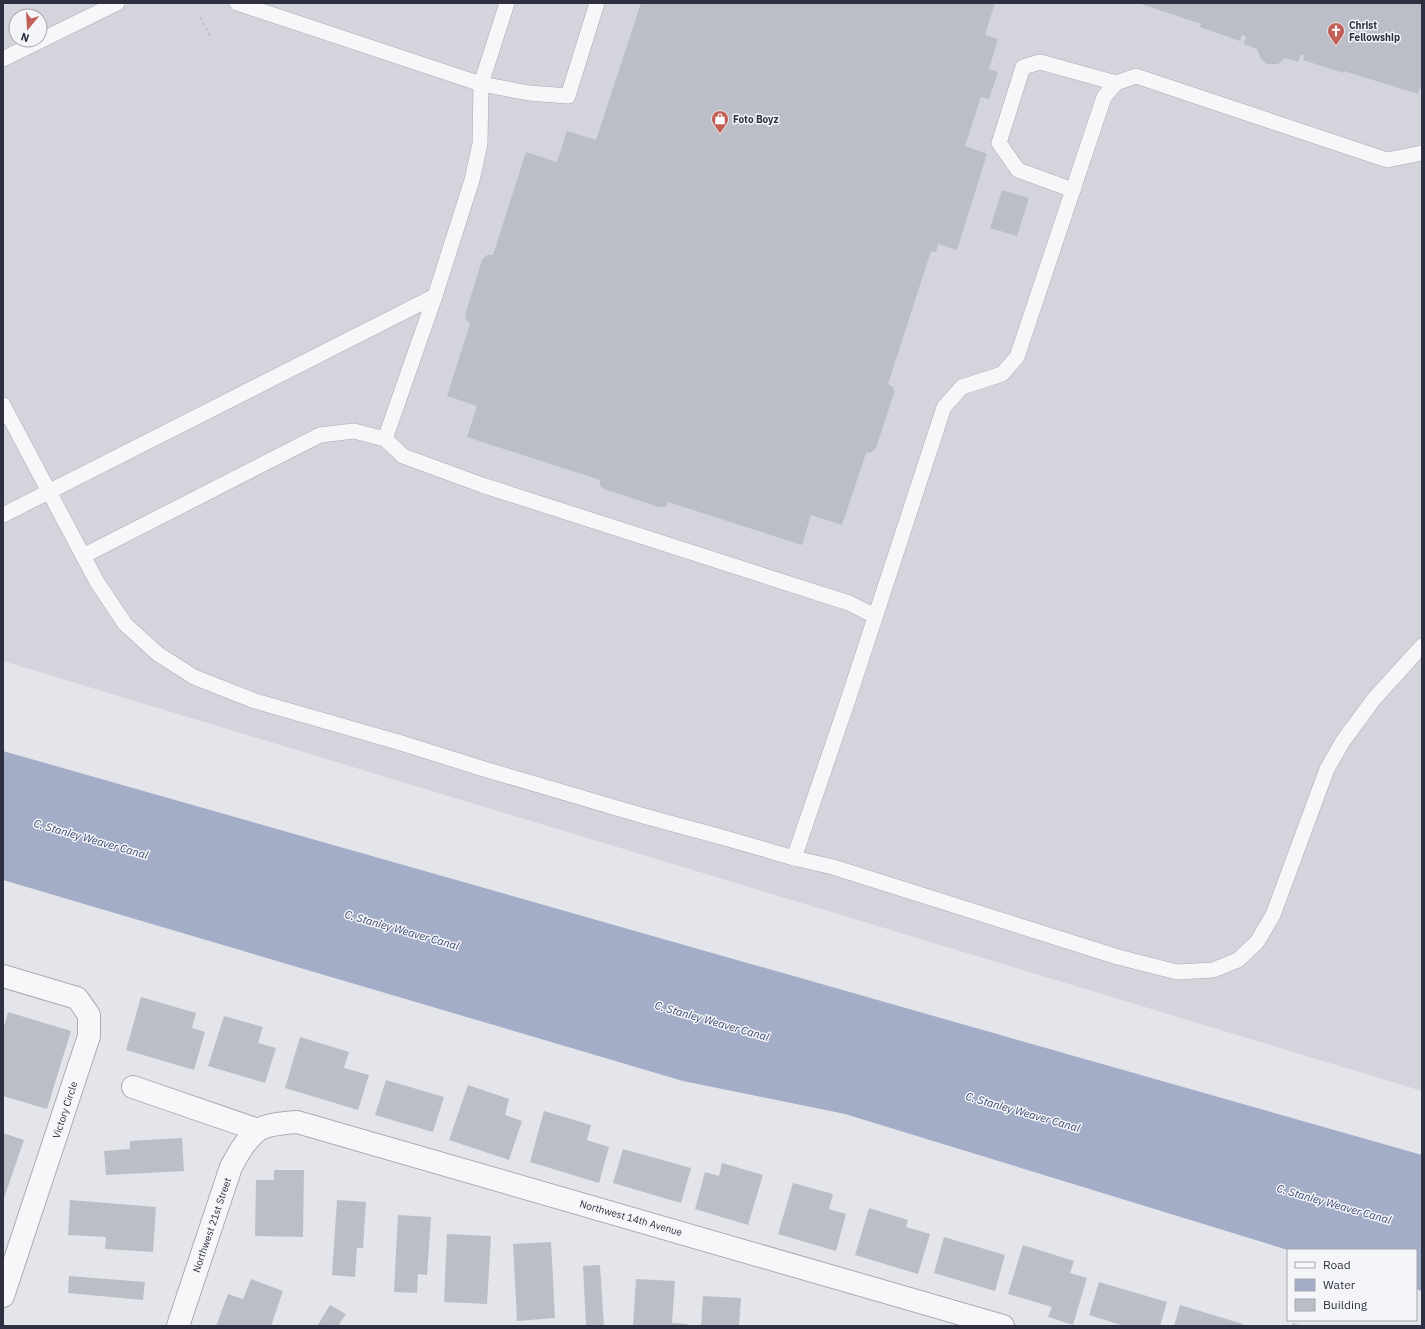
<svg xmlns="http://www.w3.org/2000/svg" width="1425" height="1329" font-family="'IBM Plex Sans',sans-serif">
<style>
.built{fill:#d3d4dc;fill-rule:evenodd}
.water{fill:#a3adc7}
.building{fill:#bcbec7}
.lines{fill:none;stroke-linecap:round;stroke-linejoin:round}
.lane-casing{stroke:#aaabb5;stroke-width:16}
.street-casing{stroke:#aaabb5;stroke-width:24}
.path{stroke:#c3c3c9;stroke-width:2.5;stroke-dasharray:3 3;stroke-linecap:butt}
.lane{stroke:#f7f7f9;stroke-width:15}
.street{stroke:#f7f7f9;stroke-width:22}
.labels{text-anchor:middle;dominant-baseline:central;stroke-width:3;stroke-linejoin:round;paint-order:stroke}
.poi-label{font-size:10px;font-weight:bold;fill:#2e3041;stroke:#f4f5f8;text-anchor:start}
.street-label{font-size:10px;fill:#2e3041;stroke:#f4f5f8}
.water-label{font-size:11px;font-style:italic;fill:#3c4871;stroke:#f4f5f8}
</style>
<rect width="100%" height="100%" fill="#e4e5eb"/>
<!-- built -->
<path class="built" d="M3 3H1422V1091L3 661ZM16 16H40V40H16Z"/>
<!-- water -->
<polygon class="water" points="3,751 1422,1155 1422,1291 1416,1289 1416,1250 1288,1250 845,1114 683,1081 3,880"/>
<!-- building -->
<g class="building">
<polygon points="641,3 995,3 985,35 998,39 989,69 998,72 989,99 981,97 965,146 987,154 957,250 938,244 936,252 931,251 888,384 893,387 894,393 876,448 872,452 866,453 842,525 811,515 802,545 668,502 665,507 659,507 604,489 600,486 600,480 467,437 477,406 447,396 470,324 466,320 465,315 482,260 487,255 493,255 526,152 557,162 567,131 596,140"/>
<polygon points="1138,3 1422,3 1422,82 1418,94 1344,71 1343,73 1303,60 1304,55 1301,54 1298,62 1285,58 1278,64 1267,64 1261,59 1257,49 1244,44 1246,36 1242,35 1240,41 1200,27 1201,24"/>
<polygon points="1002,190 1029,198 1017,236 990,228"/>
<polygon points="141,997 196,1013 192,1028 205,1032 194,1070 126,1050"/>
<polygon points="8,1012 71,1031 47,1109 3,1096 3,1030"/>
<polygon points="224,1016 263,1027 258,1043 276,1048 265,1083 208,1066"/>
<polygon points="300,1037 349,1052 344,1068 369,1075 358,1110 285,1088"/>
<polygon points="386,1080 444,1097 433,1132 375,1115"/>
<polygon points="468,1085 509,1099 505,1115 522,1121 509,1160 449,1140"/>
<polygon points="544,1111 591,1125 587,1140 609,1147 599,1183 530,1162"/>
<polygon points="3,1133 24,1140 3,1201"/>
<polygon points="182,1138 184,1171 106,1175 104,1151 130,1149 130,1141"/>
<polygon points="623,1149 691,1168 681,1203 613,1183"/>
<polygon points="722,1163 763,1175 748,1225 695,1209 705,1172 719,1176"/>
<polygon points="274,1170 304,1170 303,1237 255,1236 256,1180 274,1180"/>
<polygon points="793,1183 833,1194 829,1209 846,1214 836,1251 778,1234"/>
<polygon points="70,1200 156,1207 153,1252 105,1249 106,1237 68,1235"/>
<polygon points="337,1200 366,1202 363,1248 357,1248 355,1277 332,1275"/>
<polygon points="869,1208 908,1220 906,1227 930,1234 918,1274 855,1255"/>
<polygon points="398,1215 431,1217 427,1275 418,1274 417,1293 394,1292"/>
<polygon points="447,1234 491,1236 487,1304 444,1302"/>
<polygon points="944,1237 1005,1255 995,1291 934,1273"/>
<polygon points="551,1242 555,1318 517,1321 513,1244"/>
<polygon points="1023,1245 1074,1261 1070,1273 1087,1278 1073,1325 1048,1317 1052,1307 1008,1294"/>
<polygon points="600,1265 604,1326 586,1326 583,1266"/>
<polygon points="69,1276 145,1282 143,1300 68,1293"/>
<polygon points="251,1279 283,1291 271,1326 216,1326 228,1294 243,1299"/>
<polygon points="636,1279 675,1281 672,1323 688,1324 687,1326 633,1326"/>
<polygon points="1099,1282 1167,1302 1160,1326 1124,1326 1089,1315"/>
<polygon points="703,1296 741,1298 739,1326 701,1326"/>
<polygon points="330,1305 346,1314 338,1326 317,1326"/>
<polygon points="1180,1305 1243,1324 1242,1326 1174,1326"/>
<polygon points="1293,1323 1301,1326 1292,1326"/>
</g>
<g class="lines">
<defs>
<g id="lane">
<polyline points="237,3 481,84 529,93 568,96 597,3"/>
<polyline points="3,59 117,3"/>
<polyline points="1073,190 1018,170 999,143 1023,67 1040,62 1116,83"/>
<polyline points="3,405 97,582 125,624 158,654 194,677 255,701 398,742 484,769 644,816 725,838 794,858 833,867 1118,957 1177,972 1213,970 1238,960 1257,942 1273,915 1327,769 1343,741 1374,699 1422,646"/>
<polyline points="385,439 403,456 482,485 849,603 875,616"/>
<polyline points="3,515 435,296"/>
<polyline points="83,556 320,435 354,431 385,439 435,296 472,180 480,144 481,84 507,3"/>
<polyline points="794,858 848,700 944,407 962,387 1002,374 1017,357 1104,97 1116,83 1136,76 1387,160 1422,153"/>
</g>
<g id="street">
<polyline points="3,976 77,998 89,1015 89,1036 3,1296"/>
<polyline points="133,1087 258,1130"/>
<path d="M178 1326 231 1167C238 1154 245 1141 257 1131 266 1124 286 1123 297 1122L1003 1326"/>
</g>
</defs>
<!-- lane casing -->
<use href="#lane" class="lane-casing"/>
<!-- street casing -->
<use href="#street" class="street-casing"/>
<!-- path -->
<polyline class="path" points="200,17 211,38"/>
<!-- lane -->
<use href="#lane" class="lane"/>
<!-- street -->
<use href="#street" class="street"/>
</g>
<!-- icons -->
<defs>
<symbol id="church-pin" viewBox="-11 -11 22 30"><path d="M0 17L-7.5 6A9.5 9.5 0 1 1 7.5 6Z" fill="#c15f58" stroke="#f4f5f8"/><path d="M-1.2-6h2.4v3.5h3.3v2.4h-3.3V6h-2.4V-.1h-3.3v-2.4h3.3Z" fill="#fff"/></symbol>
<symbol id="shop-pin" viewBox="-11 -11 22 30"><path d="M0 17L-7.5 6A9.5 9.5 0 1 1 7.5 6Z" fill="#c15f58" stroke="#f4f5f8"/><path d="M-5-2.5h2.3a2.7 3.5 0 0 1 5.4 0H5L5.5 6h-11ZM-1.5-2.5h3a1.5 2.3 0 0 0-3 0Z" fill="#fff"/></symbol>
</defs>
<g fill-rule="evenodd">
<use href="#church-pin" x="1326" y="21" width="20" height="27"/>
<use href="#shop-pin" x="710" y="109" width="20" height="27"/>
</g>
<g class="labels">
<!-- poi labels -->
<g class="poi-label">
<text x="1349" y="25">Christ<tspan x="1349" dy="12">Fellowship</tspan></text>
<text x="733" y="119">Foto Boyz</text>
</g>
<!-- street labels -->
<g class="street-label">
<text transform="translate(65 1110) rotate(-72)">Victory Circle</text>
<text transform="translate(631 1218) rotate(16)">Northwest 14th Avenue</text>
<text transform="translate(212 1225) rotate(-71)">Northwest 21st Street</text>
</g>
<!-- water labels -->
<g class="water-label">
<text transform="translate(91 839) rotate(16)">C. Stanley Weaver Canal</text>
<text transform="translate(402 930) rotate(16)">C. Stanley Weaver Canal</text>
<text transform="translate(712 1021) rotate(16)">C. Stanley Weaver Canal</text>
<text transform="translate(1023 1112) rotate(16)">C. Stanley Weaver Canal</text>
<text transform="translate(1334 1204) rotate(16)">C. Stanley Weaver Canal</text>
</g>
</g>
<!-- border -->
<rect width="1425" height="1329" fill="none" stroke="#2e3041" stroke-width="8"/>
<!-- legend -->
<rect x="1287" y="1249" width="130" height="72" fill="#f4f5f8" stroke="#a5a6af"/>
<rect x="1295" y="1262" width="20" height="6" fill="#f7f7f9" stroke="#a5a6af"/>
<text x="1323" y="1269" font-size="12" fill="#2e3041">Road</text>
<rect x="1295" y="1279" width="20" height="12" fill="#a3adc7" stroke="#a5a6af"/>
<text x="1323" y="1289" font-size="12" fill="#2e3041">Water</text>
<rect x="1295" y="1299" width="20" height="12" fill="#bcbec7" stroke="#a5a6af"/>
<text x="1323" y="1309" font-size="12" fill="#2e3041">Building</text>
<!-- north arrow -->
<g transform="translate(28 28) rotate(198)"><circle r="19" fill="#f4f5f8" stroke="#a5a6af"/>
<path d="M0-3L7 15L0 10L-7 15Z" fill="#c15f58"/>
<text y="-6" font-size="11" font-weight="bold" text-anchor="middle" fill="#2e3041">N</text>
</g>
</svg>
